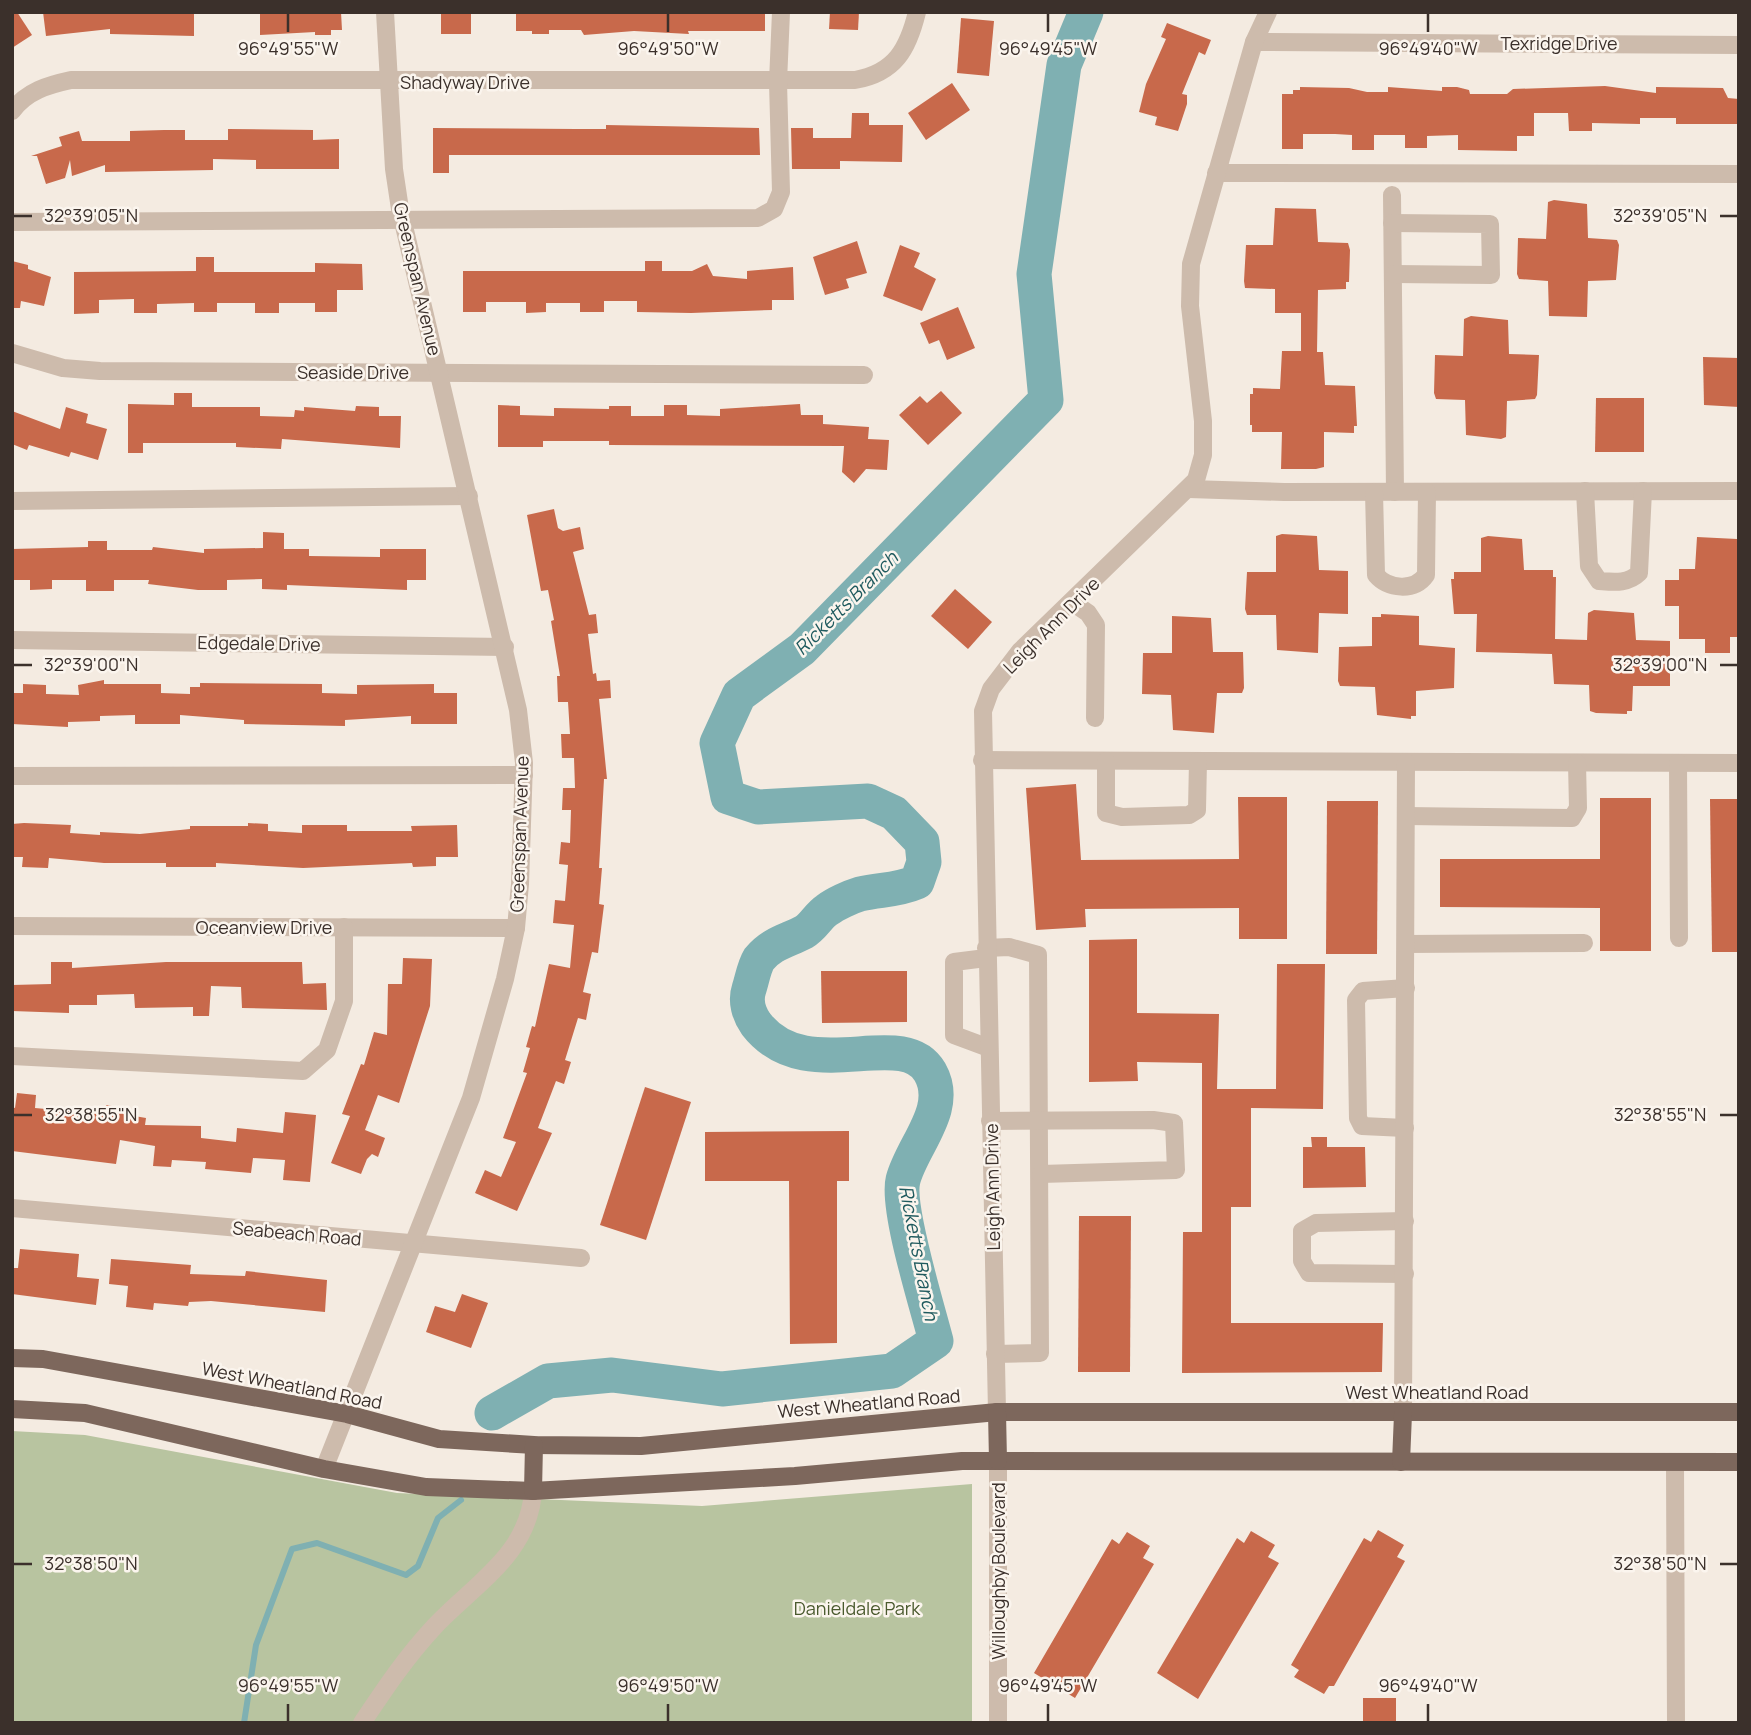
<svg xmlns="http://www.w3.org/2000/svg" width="1751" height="1735" font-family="Manrope,sans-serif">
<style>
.green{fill:#b8c4a0}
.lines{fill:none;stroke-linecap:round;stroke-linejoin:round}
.stream{stroke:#7fb0b2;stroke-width:6}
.river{stroke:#7fb0b2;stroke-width:35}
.building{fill:#c8694b}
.minor{stroke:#cdbbac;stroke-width:18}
.major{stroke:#7d675c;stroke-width:18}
.ticks{fill:none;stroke:#3b302b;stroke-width:2.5}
.labels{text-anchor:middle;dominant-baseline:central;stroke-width:5;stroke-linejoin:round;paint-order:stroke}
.street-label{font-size:18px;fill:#3b302b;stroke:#fbf5ee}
.park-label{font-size:18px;fill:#4a5a2e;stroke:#fbf5ee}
.water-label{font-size:19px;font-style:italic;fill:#1f5a5e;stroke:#fbf5ee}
.ticks-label{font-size:18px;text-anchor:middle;fill:#3b302b;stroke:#fbf5ee;stroke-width:5;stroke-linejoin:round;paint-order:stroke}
</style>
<rect width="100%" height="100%" fill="#f4ebe1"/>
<!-- green -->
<polygon class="green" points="12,1431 85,1435 397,1493 702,1506 972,1484 972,1723 12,1723"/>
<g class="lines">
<!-- stream -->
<polyline class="stream" points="244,1723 256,1645 292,1549 317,1543 406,1575 418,1566 438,1518 461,1500"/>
<!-- river -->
<path class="river" d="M492 1413 548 1381 612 1375 722 1389 892 1371 936 1341C928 1309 896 1208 903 1180 912 1145 951 1109 930 1072 902 1024 806 1089 756 1024 749 1014 745 1001 749 989 752 980 754 967 759 959 772 943 787 941 804 932 813 927 818 916 827 910 835 904 850 897 860 894 881 889 896 891 917 882L924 862 922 842 894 813 868 801 758 807 728 797 717 743 739 695 802 649 1046 400 1034 274 1064 65 1086 12"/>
</g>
<!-- building -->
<g class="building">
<polygon points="12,12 17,12 32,35 12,48"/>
<polygon points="43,12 194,12 194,36 110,34 110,29 46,36"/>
<polygon points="260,12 341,12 342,30 331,30 331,35 315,35 315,32 260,35"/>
<rect x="441" y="12" width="30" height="22"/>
<polygon points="516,12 765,12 765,31 688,31 689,34 634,31 584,35 581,30 549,30 549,34 532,34 532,31 516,31"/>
<polygon points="830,12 859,12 858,30 829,29"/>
<polygon points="961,18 994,21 989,76 957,73"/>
<polygon points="1167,23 1211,40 1205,55 1199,52 1182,94 1187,95 1187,104 1178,131 1155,125 1157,117 1139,112 1146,84 1166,39 1161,37"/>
<polygon points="952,83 970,110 926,140 908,113"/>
<polygon points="1605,86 1656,93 1656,87 1723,88 1728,98 1739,99 1739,124 1676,124 1676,118 1640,118 1640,124 1592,123 1592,131 1569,131 1568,113 1534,113 1534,136 1517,136 1517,151 1458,150 1458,135 1427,136 1427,148 1405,148 1405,135 1374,135 1374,150 1352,150 1352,135 1335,134 1303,134 1303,149 1282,149 1282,94 1293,94 1293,90 1300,90 1300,87 1349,88 1367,92 1388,92 1388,87 1442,91 1442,87 1457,87 1469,90 1470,94 1507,94 1513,89"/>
<polygon points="852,113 869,113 869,125 903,125 902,162 840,161 840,169 792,169 791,128 813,128 813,138 851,138"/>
<polygon points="606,125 759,128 760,155 449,155 449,173 433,173 433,128 576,129 606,129"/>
<polygon points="228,129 313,130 313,140 339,139 339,169 256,169 256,160 213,159 213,170 105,172 105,165 72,176 70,160 65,178 46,184 37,156 31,156 62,146 59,137 79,131 82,141 130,141 130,131 164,130 185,130 185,140 228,140"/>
<polygon points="1554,200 1587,204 1588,238 1617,240 1619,245 1616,280 1588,281 1587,317 1549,316 1548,281 1519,279 1517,274 1518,238 1546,239 1548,202"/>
<polygon points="1275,208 1316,209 1318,242 1348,243 1350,250 1349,282 1346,282 1346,289 1318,290 1317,352 1323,352 1325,385 1355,386 1357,426 1354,426 1354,433 1324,432 1324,467 1316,469 1281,469 1282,432 1252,432 1252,425 1250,425 1250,394 1253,394 1253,388 1280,389 1282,351 1301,351 1301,313 1275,313 1275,289 1245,288 1244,281 1246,245 1273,245"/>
<polygon points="857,241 867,273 846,279 849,288 825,295 813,257"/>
<polygon points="900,245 920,253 914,267 936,279 922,311 883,296"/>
<polygon points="196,257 214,257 214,272 315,272 315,263 362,264 363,290 337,290 337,312 315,312 315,303 279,303 279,313 255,313 255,303 217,303 217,312 194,312 194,303 157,304 157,313 134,313 134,299 99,300 99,313 74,314 74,272 196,271"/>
<polygon points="12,261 28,265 28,269 51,277 44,306 21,301 20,308 12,308"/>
<polygon points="645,261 662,261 662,271 692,271 707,264 713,276 747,279 747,271 793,267 794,300 772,300 772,310 691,313 637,312 637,301 604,301 604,312 580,312 580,303 546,303 546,312 526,313 526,302 486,302 486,312 463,312 463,271 645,271"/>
<polygon points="958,307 975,348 947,360 939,340 929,344 920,323"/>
<polygon points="1471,316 1508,320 1509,354 1539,355 1537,395 1535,399 1507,401 1506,437 1501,439 1466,435 1465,400 1436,399 1434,393 1435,355 1463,356 1464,319"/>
<polygon points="1703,357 1739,358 1739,407 1704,405"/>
<polygon points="941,391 962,413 928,445 899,415 920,396 927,403"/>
<polygon points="174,393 192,393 192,407 260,407 260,416 294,417 295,410 304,411 304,407 355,411 356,406 379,407 379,416 401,416 400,448 282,439 281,449 236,447 236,443 143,443 143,453 128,453 128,404 174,405"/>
<polygon points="1596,398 1644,398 1644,452 1595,452"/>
<polygon points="800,404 801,415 823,415 823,424 869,427 868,439 889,440 887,470 866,469 854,483 842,472 844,446 609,445 609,441 543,441 543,447 498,447 498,405 520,406 520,415 554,416 554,408 609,409 609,406 631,406 631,416 664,416 664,405 687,405 687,415 720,416 720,409"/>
<polygon points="66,407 88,414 86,423 107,429 98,460 71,452 69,457 29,445 27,450 12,444 12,411 60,429"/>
<polygon points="554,509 558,528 563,531 580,527 584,549 573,552 589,615 596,614 598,633 588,634 593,674 596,673 597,681 610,680 611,698 599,699 607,779 604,779 599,868 602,868 599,904 604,905 598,953 592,952 583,992 591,994 586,1020 578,1018 565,1060 571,1062 564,1084 556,1081 538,1128 552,1133 517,1211 475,1193 485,1170 501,1177 516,1142 503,1138 527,1073 523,1072 530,1048 526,1047 532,1026 535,1027 549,964 570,968 574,925 553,923 555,900 565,901 568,865 559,864 561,842 570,843 571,810 562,810 563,788 575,788 574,758 562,758 561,734 570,734 568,702 558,702 557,676 560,676 551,621 554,620 548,590 541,591 527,515"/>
<polygon points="263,532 284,533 284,549 309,549 309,556 380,557 380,549 426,549 426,580 407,580 407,590 287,585 287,590 262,589 262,579 227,580 227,590 198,590 148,584 149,580 114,580 114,591 86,591 86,580 52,580 52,589 30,590 30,580 12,580 12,549 88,547 88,541 107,541 107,550 152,550 153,547 204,553 204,549 263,548"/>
<polygon points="1282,534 1317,536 1319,570 1348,571 1348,614 1319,613 1318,653 1277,650 1276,615 1247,615 1245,609 1247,572 1276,572 1276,536"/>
<polygon points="1488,536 1522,539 1524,570 1553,570 1553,577 1556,577 1555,639 1587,640 1588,613 1594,610 1634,613 1636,640 1670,641 1670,686 1633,686 1632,711 1627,711 1627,714 1596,713 1590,711 1589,685 1554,684 1552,654 1476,652 1477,614 1454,614 1451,579 1454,579 1454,572 1481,572 1481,538"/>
<polygon points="1697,537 1737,539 1739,637 1730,637 1730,653 1705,653 1705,639 1679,639 1679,606 1665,606 1665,580 1679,580 1679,569 1695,569"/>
<polygon points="955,589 992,622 968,649 931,616"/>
<polygon points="1381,614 1419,616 1419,645 1455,648 1454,688 1416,691 1416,716 1411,716 1411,719 1377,715 1375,687 1340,686 1338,681 1339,647 1372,646 1372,617 1381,617"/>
<polygon points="1172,616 1211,618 1213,652 1243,652 1244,688 1242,693 1217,693 1214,733 1173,730 1171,695 1142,694 1143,653 1172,653"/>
<polygon points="104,680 104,684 161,684 161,693 190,694 190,687 200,687 200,683 322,684 322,693 357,694 357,685 434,684 434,693 457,693 457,724 411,724 411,716 345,720 345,726 244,724 244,720 180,715 180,724 135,724 135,715 100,716 100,721 68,722 68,727 12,724 12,693 23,693 23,684 46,685 46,694 79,695 78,685"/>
<polygon points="1076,784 1081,860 1239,859 1238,797 1287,797 1287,939 1239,939 1239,908 1085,909 1086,927 1036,930 1026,788"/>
<polygon points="1600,798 1651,798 1651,951 1600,951 1600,908 1440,907 1440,859 1600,859"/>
<polygon points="1710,799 1739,799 1739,952 1712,952"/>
<polygon points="1327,801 1378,801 1377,954 1326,954"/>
<polygon points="24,823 71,825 70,833 100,835 100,832 140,834 190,829 190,826 248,826 248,823 268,824 268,831 302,833 302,825 347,825 347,831 412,831 411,826 457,825 458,857 436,857 436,866 413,867 412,863 303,868 216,863 216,867 166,867 166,863 104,863 49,858 48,868 22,867 23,857 12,857 12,824"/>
<polygon points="1137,939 1137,1013 1219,1014 1217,1089 1276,1089 1277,964 1325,964 1323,1109 1251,1108 1251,1207 1231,1207 1231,1323 1383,1323 1382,1372 1182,1373 1183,1232 1202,1232 1202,1063 1137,1062 1138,1081 1089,1082 1089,940"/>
<polygon points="403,958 432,959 430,1006 399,1103 378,1095 365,1130 385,1138 378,1157 372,1154 367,1159 361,1174 331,1163 350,1116 342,1114 361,1064 364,1065 374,1032 387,1035 388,984 402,984"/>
<polygon points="51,962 72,962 72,968 166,962 302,962 303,984 326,983 327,1010 242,1008 241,987 211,986 209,1016 193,1016 193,1007 135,1008 134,994 97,995 97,1005 69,1005 69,1013 12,1011 12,985 51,984"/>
<polygon points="821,971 907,971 907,1022 822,1023"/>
<polygon points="645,1087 691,1102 646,1240 600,1225"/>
<polygon points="17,1093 36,1095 35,1108 100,1114 105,1114 106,1105 124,1108 123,1114 146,1118 145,1125 201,1126 201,1138 236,1142 237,1128 283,1133 285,1112 316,1115 310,1182 283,1180 285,1160 253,1158 251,1173 205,1169 206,1162 172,1160 171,1167 153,1166 155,1146 120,1140 116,1164 12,1151 12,1107 15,1108"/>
<polygon points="849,1131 849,1181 837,1181 837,1343 790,1344 789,1181 705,1181 705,1132"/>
<polygon points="1311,1137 1327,1137 1327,1147 1365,1147 1366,1187 1303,1188 1303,1147 1312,1147"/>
<polygon points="1079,1216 1131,1216 1130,1372 1078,1372"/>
<polygon points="20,1249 79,1254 77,1277 99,1279 96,1305 12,1294 12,1268 18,1268"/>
<polygon points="111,1259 191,1265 190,1274 245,1276 246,1271 327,1280 325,1312 211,1301 189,1302 188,1306 154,1303 153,1310 126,1307 128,1286 109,1284"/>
<polygon points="462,1294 488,1303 471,1348 426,1332 435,1306 455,1312"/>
<polygon points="1378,1530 1404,1545 1397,1557 1405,1561 1334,1686 1329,1686 1324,1694 1294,1677 1299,1670 1291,1665 1364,1538 1371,1542"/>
<polygon points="1251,1531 1275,1545 1268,1557 1279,1563 1198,1699 1157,1673 1237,1538 1244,1543"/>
<polygon points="1127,1532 1150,1546 1143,1558 1154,1564 1075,1698 1034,1673 1112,1539 1119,1544"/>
<rect x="1363" y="1698" width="33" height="25"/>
</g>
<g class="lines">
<!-- minor -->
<g class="minor">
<polyline points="1254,42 1739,45"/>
<path d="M12 111C27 91 48 85 71 80H855C895 73 908 49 917 12"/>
<polyline points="1216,173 1739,174"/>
<polyline points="1392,195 1395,492"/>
<polyline points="12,222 758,218 774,209 781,192 778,82 781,12"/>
<polyline points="1392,223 1490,224 1491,275 1394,274"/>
<polyline points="12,353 63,368 100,371 864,375"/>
<polyline points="1189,489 1284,492 1739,491"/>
<path d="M1585 491 1589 566 1599 581C1614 582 1628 584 1639 573L1643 491"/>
<path d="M1374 492 1376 575C1388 589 1414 592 1426 575L1427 492"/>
<polyline points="12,501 469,496"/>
<polyline points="1072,602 1088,613 1096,625 1095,718"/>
<polyline points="12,640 505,647"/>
<polyline points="982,760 1739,763"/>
<polyline points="1106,761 1106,813 1122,817 1189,815 1197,810 1198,761"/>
<polyline points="1678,763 1679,938"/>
<polyline points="12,776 524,775"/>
<polyline points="1406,816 1572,818 1578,808 1577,763"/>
<polyline points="12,926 516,928"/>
<polyline points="1406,944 1584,943"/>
<polyline points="986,948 1009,947 1038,955 1040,1353 995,1354"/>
<polyline points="986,958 954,962 954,1035 989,1048"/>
<polyline points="12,1056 303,1071 327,1050 344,1001 344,927"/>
<polyline points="990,1121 1153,1120 1174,1123 1176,1170 1041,1174"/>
<polyline points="1405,1128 1362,1126 1358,1118 1356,1000 1363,991 1406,988"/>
<polyline points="12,1208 581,1258"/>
<polyline points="1405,1274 1309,1273 1302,1261 1302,1231 1316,1223 1405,1221"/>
<polyline points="997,1412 983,711 991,689 1020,651 1196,480 1203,455 1203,421 1190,306 1191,264 1254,42 1268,12"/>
<polyline points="1403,1414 1406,762"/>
<polyline points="1675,1463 1676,1723"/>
<polyline points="324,1469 471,1098 505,979 516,928 520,884 524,763 518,710 400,209 394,169 385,12"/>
<path d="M362 1723C384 1690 406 1657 434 1627 473 1585 529 1555 533 1491"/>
<polyline points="998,1723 998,1461"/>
</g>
<!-- major -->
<g class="major">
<polyline points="12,1358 43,1359 347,1414 439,1439 534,1445 641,1446 997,1412 1739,1412"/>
<polyline points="12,1409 85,1413 324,1469 426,1487 533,1491 795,1476 962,1461 1739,1462"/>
<polyline points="997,1412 998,1461"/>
<polyline points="1401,1462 1403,1414"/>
<polyline points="533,1491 534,1445"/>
</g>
</g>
<!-- ticks -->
<path class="ticks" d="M288 14V32M668 14V32M1048 14V32M1428 14V32M14 216H32M1720 216H1737M14 665H32M1720 665H1737M14 1115H32M1720 1115H1737M14 1564H32M1720 1564H1737M288 1704V1721M668 1704V1721M1048 1704V1721M1428 1704V1721"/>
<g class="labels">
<!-- street labels -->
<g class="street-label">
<text x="1559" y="43">Texridge Drive</text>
<text x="465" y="82">Shadyway Drive</text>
<text transform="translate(418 279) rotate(77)">Greenspan Avenue</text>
<text x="353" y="372">Seaside Drive</text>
<text transform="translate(1051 625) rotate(-45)">Leigh Ann Drive</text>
<text transform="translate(259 643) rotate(1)">Edgedale Drive</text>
<text transform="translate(519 834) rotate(-88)">Greenspan Avenue</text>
<text x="264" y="927">Oceanview Drive</text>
<text transform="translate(992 1187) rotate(-91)">Leigh Ann Drive</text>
<text transform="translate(297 1233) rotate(5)">Seabeach Road</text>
<text transform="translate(292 1385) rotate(11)">West Wheatland Road</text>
<text x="1437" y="1392">West Wheatland Road</text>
<text transform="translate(869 1403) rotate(-5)">West Wheatland Road</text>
<text transform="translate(998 1571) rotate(-90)">Willoughby Boulevard</text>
</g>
<!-- park labels -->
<g class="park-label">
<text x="857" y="1608">Danieldale Park</text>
</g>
<!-- water labels -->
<g class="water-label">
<text transform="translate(846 603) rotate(-45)">Ricketts Branch</text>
<text transform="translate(919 1253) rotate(79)">Ricketts Branch</text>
</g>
</g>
<g class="ticks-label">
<text x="288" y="55">96°49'55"W</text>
<text x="668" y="55">96°49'50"W</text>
<text x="1048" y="55">96°49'45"W</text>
<text x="1428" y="55">96°49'40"W</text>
<text x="91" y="222">32°39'05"N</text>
<text x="1660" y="222">32°39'05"N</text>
<text x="91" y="671">32°39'00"N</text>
<text x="1660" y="671">32°39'00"N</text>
<text x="91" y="1121">32°38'55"N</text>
<text x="1660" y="1121">32°38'55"N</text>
<text x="91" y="1570">32°38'50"N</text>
<text x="1660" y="1570">32°38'50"N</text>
<text x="288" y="1692">96°49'55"W</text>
<text x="668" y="1692">96°49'50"W</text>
<text x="1048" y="1692">96°49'45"W</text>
<text x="1428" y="1692">96°49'40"W</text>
</g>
<!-- border -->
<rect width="1751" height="1735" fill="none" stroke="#3b302b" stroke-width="28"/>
</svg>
